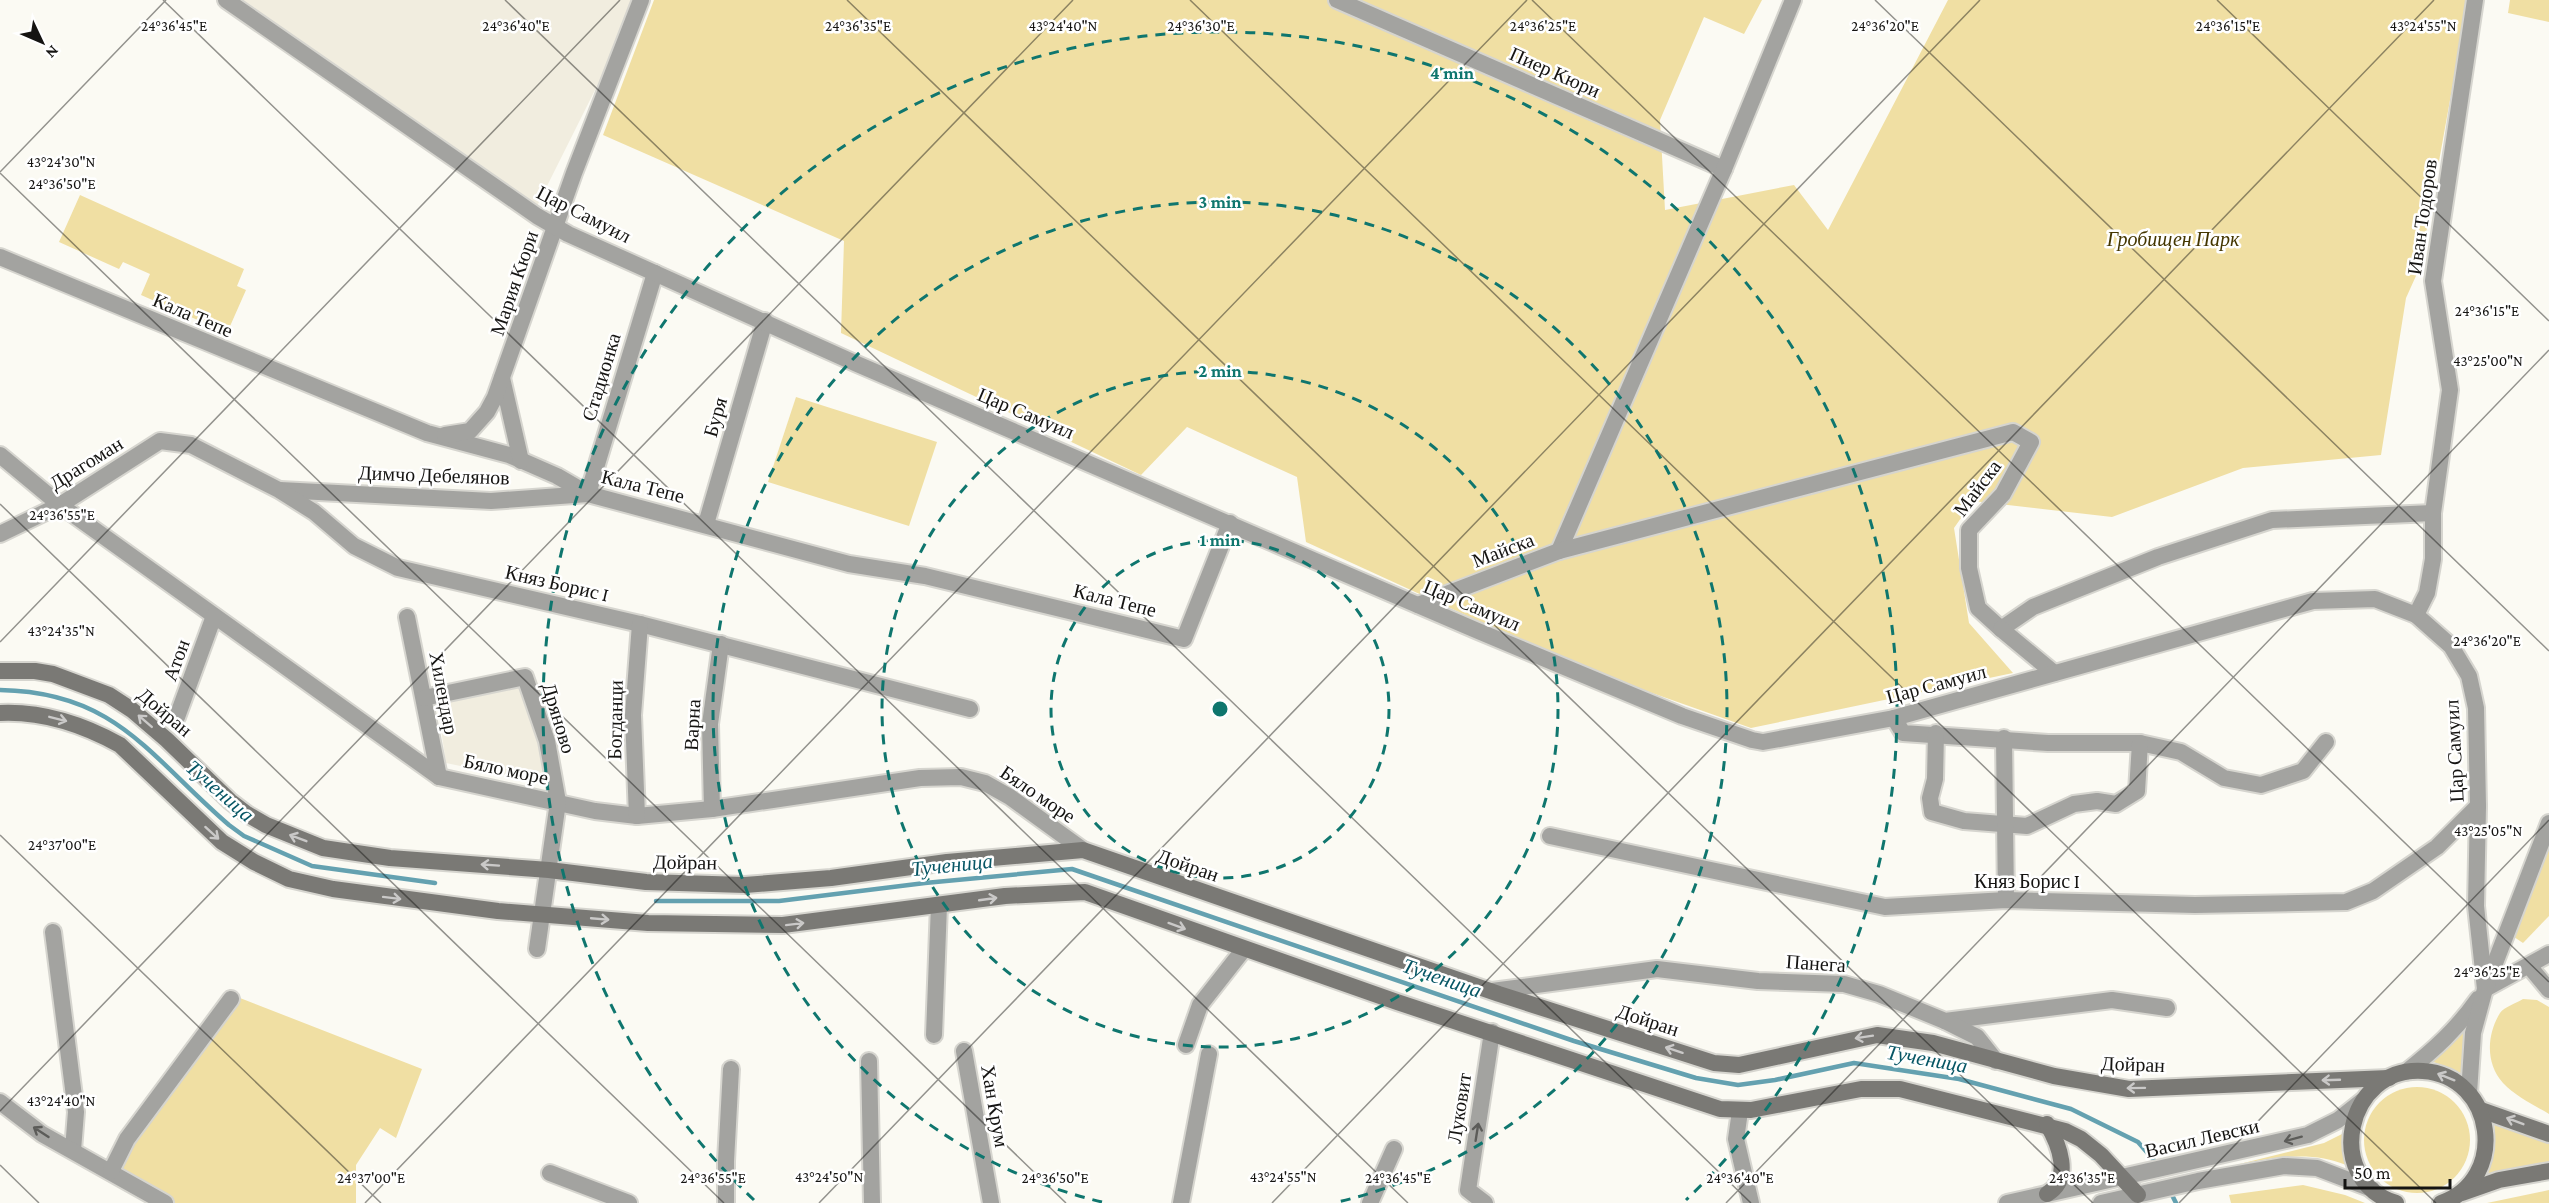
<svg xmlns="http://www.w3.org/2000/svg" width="2549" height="1203" font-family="'Crimson Pro',serif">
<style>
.built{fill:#f1eddf}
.green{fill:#f0dfa3}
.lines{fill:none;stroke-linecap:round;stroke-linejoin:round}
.stream{stroke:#64a1b0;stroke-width:4.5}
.minor-casing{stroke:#d6d5cf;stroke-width:20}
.tertiary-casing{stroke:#d6d5cf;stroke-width:20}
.secondary-casing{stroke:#d6d5cf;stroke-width:20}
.minor{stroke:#a3a3a0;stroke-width:16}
.tertiary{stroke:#a3a3a0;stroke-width:16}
.secondary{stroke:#7a7975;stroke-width:16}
.oneway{stroke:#cac9c8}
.oneway2{stroke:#5c5c59}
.ticks{fill:none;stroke:#151412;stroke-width:1.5;stroke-opacity:0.45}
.ring{fill:none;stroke:#0f766e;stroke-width:3;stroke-dasharray:10 8}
.labels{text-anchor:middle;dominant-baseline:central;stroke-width:5;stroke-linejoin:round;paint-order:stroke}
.street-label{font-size:20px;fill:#151412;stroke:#fff}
.park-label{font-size:20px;font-style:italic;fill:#443600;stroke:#fff}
.water-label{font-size:21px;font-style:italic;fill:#075665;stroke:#fff}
.ticks-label{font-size:15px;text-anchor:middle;fill:#151412;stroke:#fff;stroke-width:5;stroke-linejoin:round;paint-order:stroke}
.centre{fill:#0f766e;stroke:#fff;stroke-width:3}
.ring-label{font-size:18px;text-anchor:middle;font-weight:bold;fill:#0f766e;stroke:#fff;stroke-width:5;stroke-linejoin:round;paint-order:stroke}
</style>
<rect width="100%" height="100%" fill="#fbfaf3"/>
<!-- built -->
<g class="built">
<polygon points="233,0 635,0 622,36 536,208"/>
<polygon points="521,683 540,734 547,784 446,763 437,703"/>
</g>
<!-- green -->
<g class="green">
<polygon points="654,0 1762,0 1744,34 1704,17 1660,120 1665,210 1794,185 1828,230 1948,0 2468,0 2420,267 2406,298 2381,455 2243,468 2112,517 1973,501 1954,528 1969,623 2013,673 1751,728 1638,688 1496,629 1306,542 1297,477 1187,427 1141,475 841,333 844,241 603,135"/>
<polygon points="2510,0 2549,0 2549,22 2508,13"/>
<polygon points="80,195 244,269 237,286 246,290 227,333 141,295 150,274 123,262 119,269 59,242"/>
<polygon points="796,397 937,442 909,526 768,482"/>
<polygon points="2549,842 2549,916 2523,943 2511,935"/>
<polygon points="240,998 422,1069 396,1138 380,1128 356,1165 356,1203 162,1203 118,1180 133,1141"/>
<path d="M2523 999 2537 1000 2549 1007V1114C2534 1105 2515 1096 2503 1083 2485 1063 2487 1034 2500 1013 2504 1007 2517 1003 2523 999Z"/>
<polygon points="2469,1025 2463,1049 2466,1075 2426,1059"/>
<circle cx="2417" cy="1140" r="53"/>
<polygon points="2494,1118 2549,1139 2549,1164 2488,1174 2495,1147"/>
<path d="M2342 1134 2346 1165C2296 1143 2227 1169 2175 1180L2324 1143Z"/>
<polygon points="2303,1185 2345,1195 2365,1203 2231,1203 2229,1195"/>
<polygon points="2549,1190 2549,1203 2487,1203"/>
</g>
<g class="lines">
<!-- stream -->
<g class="stream">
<path d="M0 690C116 692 149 756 229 825L244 836 312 866 435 883"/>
<polyline points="656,901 779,901 925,883 1072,869 1574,1041 1696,1078 1738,1085 1775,1080 1854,1063 1959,1079 2071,1109 2138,1142 2158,1165"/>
<polyline points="2170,1191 2176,1203"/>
</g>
<defs>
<g id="minor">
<polyline points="1337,0 1724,169"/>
<polyline points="0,257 427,433 509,455 557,476 588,494 849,564 925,576 1184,639 1230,523"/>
<polyline points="502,378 521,461"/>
<polyline points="445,435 470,431 487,412 495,397 574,173 641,0"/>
<polyline points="0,455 60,505 439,777 595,811 637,816 712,809 920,778 961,777 985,783 1010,797 1083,850"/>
<polyline points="280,490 491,501 588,494 655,273"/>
<polyline points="706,524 765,321"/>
<polyline points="0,534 60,505 160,441 191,445 279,490 314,512 354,546 398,568 640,624 970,709"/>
<polyline points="1559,551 1724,169 1793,0"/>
<polyline points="1418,605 1559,551 2013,432 2031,442 2003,494 1969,530 1969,568 1978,608 2001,629 2033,607 2158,557 2272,520 2433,513"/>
<polyline points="2416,615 2427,593 2433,559 2433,513 2450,390 2433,281 2475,0"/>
<polyline points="407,617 439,777"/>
<polyline points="2001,629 2054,673"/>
<polyline points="424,698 525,677 547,741 558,802 537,949"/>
<polyline points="177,717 214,616"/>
<polyline points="1894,718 1903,733 2048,743 2140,743 2181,752 2224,778 2261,785 2303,771 2326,742"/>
<polyline points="1936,733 1935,779 1930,798 1932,812 1964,821 2027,826 2074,804 2097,801 2116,804 2137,791 2140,743"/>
<polyline points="2004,738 2006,900"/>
<polyline points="712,809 710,724 721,644"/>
<polyline points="637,816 633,715 640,624"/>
<polyline points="1550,836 1885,907 2006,900 2195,905 2346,902 2373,891 2437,847 2478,806"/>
<polyline points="53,932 76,1112 73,1150"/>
<polyline points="2529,966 2549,990"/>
<polyline points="2485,989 2549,954"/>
<polyline points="1492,991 1657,969 1758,981 1844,984 1879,994 1945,1021 2112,1000 2167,1008"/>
<polyline points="1945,1021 1977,1037 1996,1061"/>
<polyline points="934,1035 939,905"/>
<polyline points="1186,1045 1200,1005 1244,949"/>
<polyline points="964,1051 991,1203"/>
<polyline points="869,1061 872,1203"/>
<polyline points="0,1102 42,1134 165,1203"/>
<polyline points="1740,1111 1736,1139 1751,1203"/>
<polyline points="111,1171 127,1139 231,999"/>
<polyline points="550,1173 629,1203"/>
<polyline points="726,1203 726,1161 731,1069"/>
<polyline points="1181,1203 1209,1054"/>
<polyline points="1370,1203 1394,1149"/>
<polyline points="1485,1203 1468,1190 1492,1032"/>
</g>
<g id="tertiary">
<polyline points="226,0 537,216 568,234 857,364 1478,631 1682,716 1752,740 1763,742 1894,718 2313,601 2375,599 2416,615 2451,646 2469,676 2476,708 2478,806 2476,906 2485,989"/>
<path d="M2406 1072C2434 1050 2457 1029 2478 999"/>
<polyline points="2469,1093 2473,1033 2485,989 2549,823"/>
<polyline points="2007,1203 2308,1135 2338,1120 2362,1101"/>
<polyline points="2101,1203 2198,1181 2284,1166 2317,1168 2372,1189"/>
</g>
<g id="secondary">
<polyline points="0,671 35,671 53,674 109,695 132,710 167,740 230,801 247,814 266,825 323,848 390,858 549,870 646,882 745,885 831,878 947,862 1083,850 1499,994 1714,1063 1739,1065 1877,1035 1933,1043 2054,1076 2129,1089 2389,1078"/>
<path d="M0 713C43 711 82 724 120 745L222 842 254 862 289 879 333 889 498 911 648 923 783 925 1005 896 1085 892 1397 1002 1720 1109 1751 1110 1861 1089H1900L2065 1131 2081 1139 2101 1155 2138 1195"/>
<polyline points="2481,1110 2549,1134"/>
<path d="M2047 1124C2059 1144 2073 1179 2047 1194"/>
<polyline points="2462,1193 2499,1180 2549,1171"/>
<path d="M2396 1203C2322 1180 2346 1066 2423 1071 2496 1076 2509 1180 2441 1203"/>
</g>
</defs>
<!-- minor casing -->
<use href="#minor" class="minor-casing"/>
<!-- tertiary casing -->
<use href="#tertiary" class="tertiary-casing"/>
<!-- secondary casing -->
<use href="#secondary" class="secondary-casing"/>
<!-- minor -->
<use href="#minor" class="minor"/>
<!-- tertiary -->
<use href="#tertiary" class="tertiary"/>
<!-- secondary -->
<use href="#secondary" class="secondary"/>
</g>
<!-- one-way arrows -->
<defs><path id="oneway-shaft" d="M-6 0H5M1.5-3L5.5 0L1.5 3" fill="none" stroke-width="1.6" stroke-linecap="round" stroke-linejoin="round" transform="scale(1.5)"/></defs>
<g class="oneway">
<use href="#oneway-shaft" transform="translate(58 719) rotate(14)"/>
<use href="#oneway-shaft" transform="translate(145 721) rotate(-139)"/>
<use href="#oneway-shaft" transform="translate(212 833) rotate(42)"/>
<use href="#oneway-shaft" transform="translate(298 838) rotate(-159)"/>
<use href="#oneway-shaft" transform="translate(490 865) rotate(-176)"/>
<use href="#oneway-shaft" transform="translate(392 898) rotate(7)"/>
<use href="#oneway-shaft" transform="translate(988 899) rotate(-8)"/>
<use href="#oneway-shaft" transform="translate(600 919) rotate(5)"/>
<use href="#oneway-shaft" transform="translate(795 924) rotate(-7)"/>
<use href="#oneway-shaft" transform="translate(1177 926) rotate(20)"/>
<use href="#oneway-shaft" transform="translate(1864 1037) rotate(171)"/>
<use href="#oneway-shaft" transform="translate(1674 1050) rotate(-162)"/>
<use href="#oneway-shaft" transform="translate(2446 1077) rotate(-158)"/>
<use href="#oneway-shaft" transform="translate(2331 1080) rotate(178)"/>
<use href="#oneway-shaft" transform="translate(2136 1088) rotate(179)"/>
<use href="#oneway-shaft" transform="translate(2515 1121) rotate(-159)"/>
</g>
<g class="oneway2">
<use href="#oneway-shaft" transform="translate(41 1132) rotate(-147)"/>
<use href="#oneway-shaft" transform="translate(1477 1132) rotate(-81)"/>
<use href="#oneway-shaft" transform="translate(2293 1139) rotate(165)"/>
</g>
<!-- ticks -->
<path class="ticks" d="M163 0 1408 1203M505 0 1751 1203M847 0 2093 1203M1190 0 2436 1203M1532 0 2549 982M1875 0 2549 651M2217 0 2549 321M0 172 166 0M0 173 1066 1203M0 504 724 1203M0 642 620 0M0 835 381 1203M0 1111 1073 0M0 1165 39 1203M365 1203 1527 0M819 1203 1980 0M1272 1203 2434 0M1726 1203 2549 350M2179 1203 2549 820"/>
<!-- distance rings -->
<g class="ring">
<circle cx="1220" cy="709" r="169"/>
<circle cx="1220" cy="709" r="338"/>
<path d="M1102 1202A507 507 0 1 1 1338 1202"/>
<path d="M754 1200A677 677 0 1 1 1686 1200"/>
</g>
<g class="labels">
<!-- street labels -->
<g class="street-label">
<text transform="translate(1555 72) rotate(24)">Пиер Кюри</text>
<text transform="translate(584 214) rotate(27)">Цар Самуил</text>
<text transform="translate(2422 217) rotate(-82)">Иван Тодоров</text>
<text transform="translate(514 283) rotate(-71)">Мария Кюри</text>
<text transform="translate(193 315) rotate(23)">Кала Тепе</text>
<text transform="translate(601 377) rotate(-73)">Стадионка</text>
<text transform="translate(1026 413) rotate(23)">Цар Самуил</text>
<text transform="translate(715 417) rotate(-74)">Буря</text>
<text transform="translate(86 463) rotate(-32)">Драгоман</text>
<text transform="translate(434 475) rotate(2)">Димчо Дебелянов</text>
<text transform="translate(643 486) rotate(14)">Кала Тепе</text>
<text transform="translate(1977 488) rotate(-53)">Майска</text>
<text transform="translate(1503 550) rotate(-21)">Майска</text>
<text transform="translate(557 583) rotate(13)">Княз Борис I</text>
<text transform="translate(1115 600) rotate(14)">Кала Тепе</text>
<text transform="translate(1472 605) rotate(23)">Цар Самуил</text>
<text transform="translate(176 660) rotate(-70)">Атон</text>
<text transform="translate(1936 684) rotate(-15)">Цар Самуил</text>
<text transform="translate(444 693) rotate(79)">Хилендар</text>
<text transform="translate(165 712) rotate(40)">Дойран</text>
<text transform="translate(559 718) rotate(73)">Дряново</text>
<text transform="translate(615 720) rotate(-89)">Богданци</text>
<text transform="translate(692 725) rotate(-87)">Варна</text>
<text transform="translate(2454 751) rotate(-93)">Цар Самуил</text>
<text transform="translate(506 769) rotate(12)">Бяло море</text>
<text transform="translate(1038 794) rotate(34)">Бяло море</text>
<text transform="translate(685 862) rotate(1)">Дойран</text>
<text transform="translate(1188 865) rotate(19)">Дойран</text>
<text x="2027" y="881">Княз Борис I</text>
<text transform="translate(1816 963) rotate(4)">Панега</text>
<text transform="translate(1648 1020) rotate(18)">Дойран</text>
<text transform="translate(2133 1064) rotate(2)">Дойран</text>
<text transform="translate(995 1106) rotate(80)">Хан Крум</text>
<text transform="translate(1459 1108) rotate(-81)">Луковит</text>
<text transform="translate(2202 1138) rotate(-13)">Васил Левски</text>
</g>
<!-- park labels -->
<g class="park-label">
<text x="2173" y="239">Гробищен Парк</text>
</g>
<!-- water labels -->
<g class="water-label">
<text transform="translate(220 791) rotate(41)">Тученица</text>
<text transform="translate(952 865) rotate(-6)">Тученица</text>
<text transform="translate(1442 978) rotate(19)">Тученица</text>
<text transform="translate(1927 1059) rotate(10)">Тученица</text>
</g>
</g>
<g class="ticks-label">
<text x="174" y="31">24°36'45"E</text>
<text x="516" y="31">24°36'40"E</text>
<text x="858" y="31">24°36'35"E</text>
<text x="1201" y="31">24°36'30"E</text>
<text x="1543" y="31">24°36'25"E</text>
<text x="2228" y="31">24°36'15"E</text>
<text x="1885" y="31">24°36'20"E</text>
<text x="2423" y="31">43°24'55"N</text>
<text x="1063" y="31">43°24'40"N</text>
<text x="61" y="167">43°24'30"N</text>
<text x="62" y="189">24°36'50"E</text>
<text x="2487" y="316">24°36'15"E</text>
<text x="2488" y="366">43°25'00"N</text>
<text x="62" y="520">24°36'55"E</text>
<text x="61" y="636">43°24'35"N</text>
<text x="2487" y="646">24°36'20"E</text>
<text x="2488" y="836">43°25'05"N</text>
<text x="62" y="850">24°37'00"E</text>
<text x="2487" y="977">24°36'25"E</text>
<text x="61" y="1106">43°24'40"N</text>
<text x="829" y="1182">43°24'50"N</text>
<text x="1283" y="1182">43°24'55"N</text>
<text x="371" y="1183">24°37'00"E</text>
<text x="713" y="1183">24°36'55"E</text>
<text x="1055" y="1183">24°36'50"E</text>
<text x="1398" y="1183">24°36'45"E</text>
<text x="1740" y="1183">24°36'40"E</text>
<text x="2082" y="1183">24°36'35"E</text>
</g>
<circle cx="1220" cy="709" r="9" class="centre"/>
<g class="ring-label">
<text x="1452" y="79">4 min</text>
<text x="1220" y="208">3 min</text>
<text x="1220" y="377">2 min</text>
<text x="1220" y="546">1 min</text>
</g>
<!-- north arrow -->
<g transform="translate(42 42) rotate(134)" stroke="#ffffff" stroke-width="4.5" paint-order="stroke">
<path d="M0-4.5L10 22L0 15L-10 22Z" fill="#151412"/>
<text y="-9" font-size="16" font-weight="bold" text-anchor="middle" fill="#151412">N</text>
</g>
<!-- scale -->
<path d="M2345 1179v9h105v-9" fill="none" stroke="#151412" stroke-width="3"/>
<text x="2354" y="1179" font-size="18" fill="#151412" stroke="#ffffff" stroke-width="4.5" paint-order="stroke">50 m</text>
</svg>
